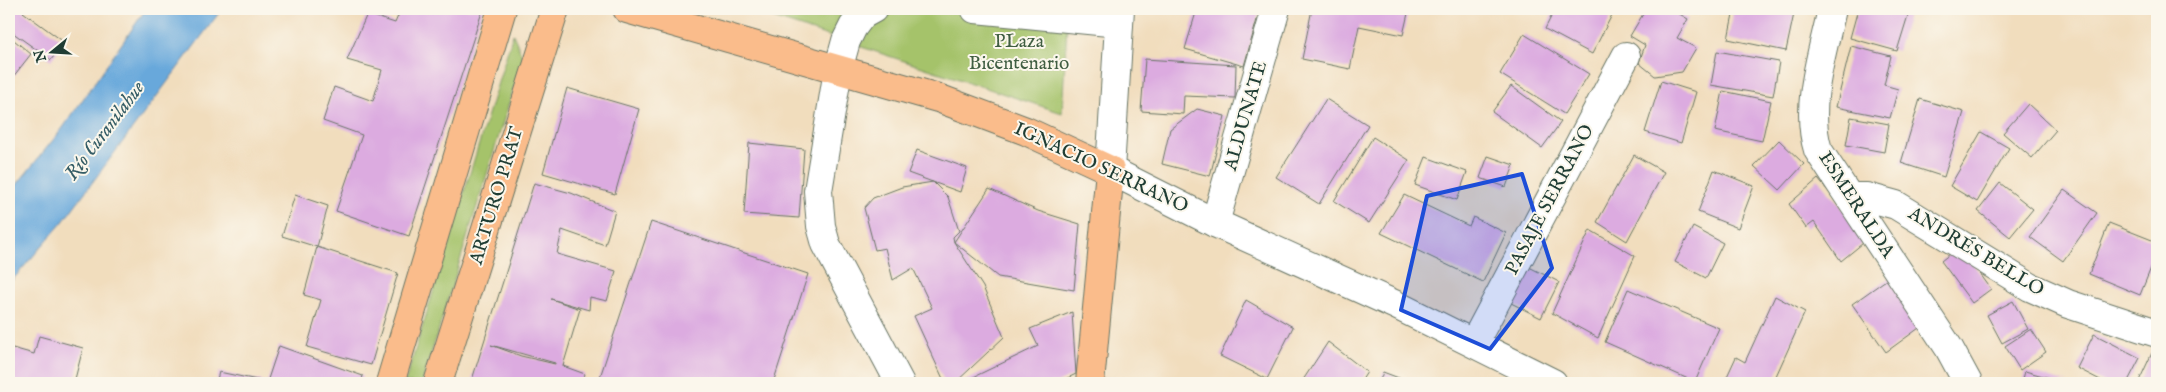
<svg xmlns="http://www.w3.org/2000/svg" width="2166" height="392" font-family="'IM FELL English',serif">
<style>
.green{fill:#a5c36b;stroke:#628050}
.water{fill:#67a8db;stroke:#437288}
.building{fill:#dcabe0;fill-rule:evenodd}
.lines{fill:none;stroke-linecap:round;stroke-linejoin:round}
.minor-casing{stroke:#687564;stroke-width:30}
.major-casing{stroke:#687564;stroke-width:30}
.minor{stroke:#fff;stroke-width:28}
.major{stroke:#fabc8b;stroke-width:28}
.marked{fill:#1d4ed8;fill-opacity:0.2;stroke:#1d4ed8;stroke-width:4;stroke-linejoin:round}
.labels{text-anchor:middle;dominant-baseline:central;stroke-width:4;stroke-linejoin:round;paint-order:stroke}
.park-label{font-size:19px;fill:#405e42;stroke:#fbf7ec}
.street-label{font-size:19px;fill:#1f3d34;stroke:#fbf7ec}
.water-label{font-size:20px;font-style:italic;fill:#355d66;stroke:#fbf7ec}
</style>
<rect width="100%" height="100%" fill="#fbf7ec"/>
<filter id="ink" filterUnits="userSpaceOnUse"><feTurbulence type="fractalNoise" baseFrequency=".02" numOctaves="2"/><feDisplacementMap in="SourceGraphic" scale="10" xChannelSelector="R" yChannelSelector="G"/><feConvolveMatrix kernelMatrix="1 2 1 2 8 2 1 2 1" color-interpolation-filters="sRGB"/></filter>
<filter id="wash" filterUnits="userSpaceOnUse"><feTurbulence type="fractalNoise" baseFrequency=".0096" numOctaves="4" result="noise"/><feDisplacementMap in="SourceGraphic" scale="20" xChannelSelector="R" yChannelSelector="G"/><feGaussianBlur stdDeviation="1.12" result="paint"/><feColorMatrix in="noise" values="0 0 0 0 0 0 0 0 0 0 0 0 0 0 0 0 0 1.4 0 .05"/><feComposite in="paint" operator="in"/></filter>
<g filter="url(#wash)">
<rect width="100%" height="100%" fill="#f1ddbd"/>
<!-- green -->
<g class="green">
<polygon points="746,9 1068,9 1062,113"/>
<polygon points="513,34 523,58 422,383 405,383"/>
</g>
<!-- water -->
<polygon class="water" points="146,9 222,9 62,223 9,284 9,194 62,129"/>
<g id="blocks">
<!-- building -->
<g class="building">
<polygon points="9,9 26,9 23,12 64,42 51,60 9,30"/>
<polygon points="401,9 483,9 409,236 336,211 362,135 323,121 334,87 373,101 382,70 347,60 367,14 395,23"/>
<polygon points="1197,9 1260,9 1244,66 1185,49"/>
<polygon points="1312,9 1409,9 1403,35 1359,26 1350,69 1302,59"/>
<polygon points="1555,9 1615,9 1592,54 1545,29"/>
<polygon points="1646,9 1671,9 1688,19 1677,38 1696,48 1682,72 1655,76 1639,63 1645,45 1630,36"/>
<polygon points="1734,9 1795,9 1786,51 1728,39"/>
<polygon points="1858,9 1898,9 1909,12 1897,51 1850,38"/>
<polygon points="1524,34 1589,74 1564,114 1500,74"/>
<polygon points="9,36 31,54 9,82"/>
<polygon points="1851,46 1891,56 1884,85 1898,89 1890,118 1836,107"/>
<polygon points="1717,51 1779,62 1773,96 1711,85"/>
<polygon points="1145,59 1236,65 1235,98 1184,96 1183,114 1141,111"/>
<polygon points="1661,81 1696,92 1681,143 1645,132"/>
<polygon points="1511,86 1561,122 1542,148 1492,112"/>
<polygon points="567,88 639,109 615,194 543,173"/>
<polygon points="1723,91 1771,101 1762,141 1715,131"/>
<polygon points="1326,99 1368,125 1319,204 1276,177"/>
<polygon points="1920,99 1964,112 1944,177 1901,163"/>
<polygon points="2028,104 2056,130 2032,158 2003,133"/>
<polygon points="1197,109 1225,116 1210,176 1162,164 1170,129"/>
<polygon points="1851,117 1889,124 1884,152 1846,145"/>
<polygon points="1981,132 2009,148 1977,202 1950,186"/>
<polygon points="1373,137 1409,160 1369,223 1334,201"/>
<polygon points="1779,140 1804,164 1780,190 1754,166"/>
<polygon points="749,143 804,149 799,218 744,214"/>
<polygon points="917,150 967,168 960,192 908,173"/>
<polygon points="1634,155 1664,172 1627,241 1597,222"/>
<polygon points="1488,156 1514,165 1506,187 1480,178"/>
<polygon points="1426,157 1467,172 1457,200 1415,185"/>
<polygon points="1714,170 1754,186 1738,228 1698,212"/>
<polygon points="1818,179 1868,239 1841,261 1814,222 1806,228 1789,204"/>
<polygon points="933,182 948,197 959,231 953,237 954,242 983,287 1004,337 955,383 945,383 914,316 932,308 913,268 893,280 885,248 875,250 864,208 873,198 902,187"/>
<path d="M534 183 571 193 615 211 605 245 562 230 557 254 616 271 607 301 590 297 589 310 551 299 580 309 563 366 585 374 581 383H471ZM491 345 555 363V364L521 356Z"/>
<polygon points="2000,183 2033,209 2010,237 1978,211"/>
<polygon points="989,189 1038,211 1080,224 1074,290 998,277 954,242"/>
<polygon points="2064,190 2097,213 2063,261 2030,237"/>
<polygon points="295,195 328,206 317,247 282,236"/>
<polygon points="1404,195 1469,226 1473,217 1506,233 1483,282 1381,233"/>
<polygon points="651,222 808,274 773,383 598,383"/>
<polygon points="2109,223 2157,242 2157,253 2140,295 2089,274"/>
<polygon points="1693,227 1723,243 1706,278 1675,262"/>
<polygon points="1590,230 1635,256 1598,338 1552,313"/>
<polygon points="1960,246 1991,289 1972,303 1941,261"/>
<polygon points="317,247 398,273 371,365 307,347 321,300 304,295"/>
<polygon points="1523,264 1559,282 1541,318 1505,300"/>
<polygon points="1893,275 1926,323 1886,352 1852,304"/>
<polygon points="1628,289 1719,328 1695,382 1605,342"/>
<polygon points="1775,296 1805,312 1776,376 1791,383 1724,383 1736,357 1745,362"/>
<polygon points="1246,300 1293,327 1267,379 1220,356"/>
<polygon points="2013,301 2028,329 2002,343 1987,315"/>
<polygon points="1072,312 1076,374 1057,383 961,383 1038,346 1030,329"/>
<polygon points="2031,329 2046,352 2020,370 2005,346"/>
<polygon points="2094,334 2140,358 2127,383 2106,383 2077,368"/>
<polygon points="39,336 83,348 74,383 9,383 9,347 34,354"/>
<polygon points="1328,342 1367,372 1360,383 1301,383"/>
<polygon points="279,346 363,376 361,383 216,383 219,372 267,382"/>
<polygon points="2152,353 2157,355 2157,383 2138,383"/>
<polygon points="2025,371 2068,383 2022,383"/>
<polygon points="1383,372 1412,383 1379,383"/>
</g>
</g>
</g>
<g filter="url(#ink)">
<use href="#blocks" fill-opacity="0" stroke="#687564" stroke-width="1"/>
<g class="lines">
<defs>
<g id="minor">
<polyline points="873,9 862,15 853,27 846,41 838,70 818,191 821,226 826,244 900,383"/>
<polyline points="975,9 1119,23"/>
<polyline points="1120,9 1110,170 1215,223 1396,305 1553,383"/>
<path d="M1832 9C1823 52 1804 106 1818 150L1949 348 1968 383"/>
<polyline points="1851,197 1867,197 1896,205 2030,287 2068,304 2157,333"/>
<polyline points="1215,223 1276,9"/>
<polyline points="1474,343 1626,56"/>
</g>
<g id="major">
<polyline points="627,9 938,98 1026,131 1110,170 1090,383"/>
<polyline points="390,383 502,9"/>
<polyline points="438,383 555,9"/>
</g>
</defs>
<!-- minor casing -->
<use href="#minor" class="minor-casing"/>
<!-- major casing -->
<use href="#major" class="major-casing"/>
<!-- minor -->
<use href="#minor" class="minor"/>
<!-- major -->
<use href="#major" class="major"/>
</g>
</g>
<!-- marked area -->
<path class="marked" d="M1522 174 1552 268 1490 349 1401 310 1427 196Z"/>
<g class="labels">
<!-- park labels -->
<g class="park-label">
<text x="1019" y="42">PLaza<tspan x="1019" dy="22">Bicentenario</tspan></text>
</g>
<!-- street labels -->
<g class="street-label">
<text transform="translate(1246 116) rotate(-74)">ALDUNATE</text>
<text transform="translate(1101 168) rotate(25)">IGNACIO SERRANO</text>
<text transform="translate(497 196) rotate(-73)">ARTURO PRAT</text>
<text transform="translate(1550 200) rotate(-62)">PASAJE SERRANO</text>
<text transform="translate(1856 205) rotate(57)">ESMERALDA</text>
<text transform="translate(1976 252) rotate(31)">ANDRÉS BELLO</text>
</g>
<!-- water labels -->
<g class="water-label">
<text transform="translate(105 131) rotate(-53)">Río Curanilahue</text>
</g>
</g>
<!-- margin -->
<rect width="2166" height="392" fill="none" stroke="#fbf7ec" stroke-width="30"/>
<!-- north arrow -->
<g transform="translate(52 52) rotate(252)" stroke="#fbf7ec" stroke-width="4" paint-order="stroke">
<path d="M0-4L9 19L0 12L-9 19Z" fill="#1f3d34"/>
<text y="-8" font-size="14" font-weight="bold" text-anchor="middle" fill="#1f3d34">N</text>
</g>
</svg>
